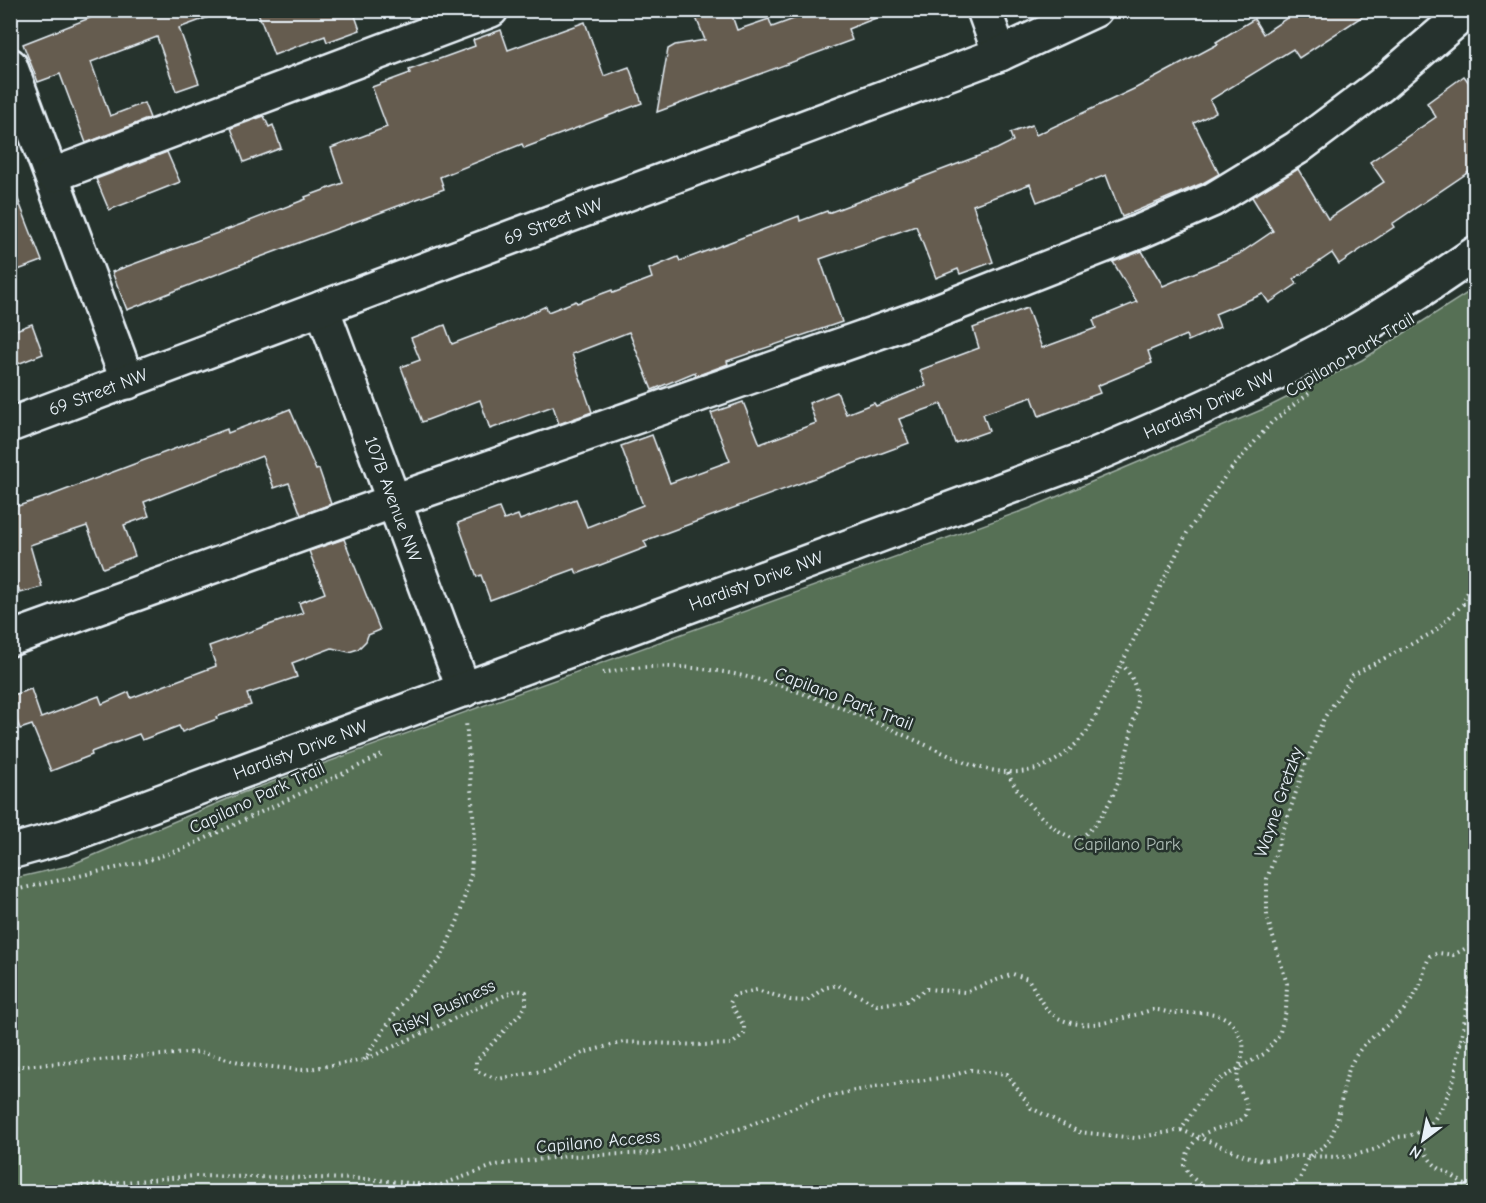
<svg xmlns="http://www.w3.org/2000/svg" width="1486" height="1203" font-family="'Comic Neue',sans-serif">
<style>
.green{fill:#576f54;stroke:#a0b0a6;stroke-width:1.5}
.building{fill:#655c50;stroke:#e8f1f8;stroke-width:1.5}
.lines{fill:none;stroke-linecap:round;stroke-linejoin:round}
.minor-casing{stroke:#e8f1f8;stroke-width:38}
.path{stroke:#e8f1f8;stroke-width:4;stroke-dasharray:1.5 4.5;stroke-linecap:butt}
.minor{stroke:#26332d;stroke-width:33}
.labels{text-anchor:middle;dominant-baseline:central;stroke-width:5;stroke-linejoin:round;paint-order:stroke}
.street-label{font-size:18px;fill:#e8f1f8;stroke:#26332d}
.park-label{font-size:18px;fill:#aebdb6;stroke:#26332d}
</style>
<rect width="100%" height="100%" fill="#26332d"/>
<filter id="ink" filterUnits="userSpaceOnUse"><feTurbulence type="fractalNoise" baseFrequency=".0167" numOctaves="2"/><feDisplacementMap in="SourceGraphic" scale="12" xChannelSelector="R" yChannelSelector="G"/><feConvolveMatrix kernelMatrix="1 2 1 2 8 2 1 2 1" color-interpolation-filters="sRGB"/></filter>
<g filter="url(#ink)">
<!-- green -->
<polygon class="green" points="1475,288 1475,1192 11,1192 11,879 68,866 242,793 1030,508 1266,408 1362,360"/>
<!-- building -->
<g class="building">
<polygon points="110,10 219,10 220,13 179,28 199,83 176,91 157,37 91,62 110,116 144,103 150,118 86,143 60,74 38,82 23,44"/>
<polygon points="257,10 353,10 360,30 327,42 325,36 274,55"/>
<polygon points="693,10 730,10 737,30 769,19 772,27 818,10 891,12 848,29 852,40 657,112 668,49 675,45 705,40"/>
<polygon points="1299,10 1372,10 1299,58 1293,49 1210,100 1216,112 1194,123 1219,174 1203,183 1122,217 1106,175 1037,202 1030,184 973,205 993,262 960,274 958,269 936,278 916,226 820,259 842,322 727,361 728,364 696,376 695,372 652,390 629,332 572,354 592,412 559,424 553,406 490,429 480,400 422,422 401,367 420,360 411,338 445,325 452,344 520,318 546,306 548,312 576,301 577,303 612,290 613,293 652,278 649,269 678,257 680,261 799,216 800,221 827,211 828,213 997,149 1013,141 1010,133 1032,125 1036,135 1136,88 1218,44 1216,42 1254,19 1263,34"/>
<polygon points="585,22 604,76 629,67 642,103 524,148 522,144 440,177 444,189 255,259 127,310 112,272 242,224 306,199 305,197 343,183 331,148 387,127 372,87 410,73 409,70 475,46 473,40 501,30 508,50"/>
<polygon points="1464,76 1476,92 1476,167 1392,224 1394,227 1339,264 1332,253 1294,279 1297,284 1269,303 1263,294 1215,314 1220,327 1188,341 1186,335 1148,351 1152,363 1097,386 1100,393 1039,416 1032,397 983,414 989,431 955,443 941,404 899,419 909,443 644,541 647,547 577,574 575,569 490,600 481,575 477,577 458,523 499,508 504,520 518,515 520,520 576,499 587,527 643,505 621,446 652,435 670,483 730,461 711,413 743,402 760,444 816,423 809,403 837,392 846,414 874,403 876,406 926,386 920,370 979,348 973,328 1027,308 1042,348 1096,328 1093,320 1137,302 1113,262 1142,251 1163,286 1239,254 1273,231 1252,197 1298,169 1328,219 1384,182 1370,162 1436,117 1427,103"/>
<polygon points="264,116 269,127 273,125 281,148 244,162 231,128"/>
<polygon points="167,152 180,182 109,210 96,179"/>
<polygon points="10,184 12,184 42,261 10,273"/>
<polygon points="32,324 43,354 10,367 10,332"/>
<polygon points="290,409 316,470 319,469 331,504 301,515 289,483 274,488 262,456 144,502 149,516 124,525 135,556 103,568 87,526 30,545 42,587 20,593 16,581 10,583 10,500 16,500 18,506 52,495 227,429 228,433"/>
<polygon points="344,539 380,630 368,635 366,641 358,649 349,652 332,648 292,663 297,677 247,694 251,705 216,717 217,719 182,732 179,726 142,740 139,734 91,752 92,755 51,771 32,725 20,729 10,701 10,696 31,689 41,718 99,696 102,704 129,692 131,698 216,666 209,646 303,613 299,603 325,593 309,551"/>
</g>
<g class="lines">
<defs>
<g id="minor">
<polyline points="984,10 1000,54"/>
<polyline points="10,65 128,382"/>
<polyline points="53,175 491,10"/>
<path id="s1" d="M322 308 464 690"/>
<path id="s2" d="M10 425 1000 54 1095 10"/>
<polyline points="10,639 394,501 927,315 1141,231 1212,200 1297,148 1381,85 1468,10"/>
<path id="s3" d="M10 852 64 837 119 817 1085 459C1175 421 1263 382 1349 335 1393 310 1434 282 1476 253"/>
</g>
</defs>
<!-- minor casing -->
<use href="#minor" class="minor-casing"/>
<!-- path -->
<g class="path">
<polyline points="1463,604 1476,605"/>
<path d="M603 673C733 645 855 715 971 765 1022 781 1056 771 1089 729L1187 533 1226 475 1272 422 1309 393"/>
<path d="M1008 773C1016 794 1046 825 1066 835 1070 838 1075 838 1079 839 1114 815 1125 763 1133 724 1134 717 1137 709 1137 702 1137 686 1132 676 1122 664"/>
<polyline points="10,891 143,862 185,848 382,755"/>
<polyline points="1460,1043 1476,1029"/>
<polyline points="364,1060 406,997 441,958 458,920 471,874 474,827 466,721"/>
<path d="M10 1067 200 1052 251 1065 303 1070 364 1060 510 993 517 990 526 992V1006L520 1014 476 1061V1071L498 1079 548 1070 586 1052 623 1042 703 1045 732 1044 744 1034V1026L730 1003 734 995 757 990 790 1000 807 1001 824 988 838 985 877 1005 906 1001 927 989 965 992 1013 974 1028 979C1036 990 1040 1004 1051 1013 1073 1032 1109 1023 1134 1015 1141 1014 1150 1009 1156 1010 1162 1010 1168 1013 1174 1013 1200 1014 1225 1006 1239 1034 1240 1037 1243 1039 1243 1042 1245 1054 1238 1067 1237 1079 1237 1091 1250 1101 1246 1113 1238 1135 1194 1116 1184 1165 1192 1183 1211 1193 1232 1192 1243 1192 1248 1187 1258 1186 1275 1184 1286 1196 1300 1178 1304 1172 1305 1163 1309 1157 1314 1151 1322 1149 1327 1143 1344 1118 1339 1083 1355 1057 1366 1039 1384 1029 1398 1016 1407 1007 1417 994 1421 982 1424 973 1425 965 1430 956L1439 953 1453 955 1476 943"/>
<polyline points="1181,1130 1246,1156 1262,1160 1298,1156 1348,1157 1376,1149 1397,1137 1409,1136 1421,1131 1434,1120 1444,1104 1454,1079 1476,956"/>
<path d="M1421 1131C1424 1175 1451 1167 1472 1192"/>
<polyline points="10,1192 194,1176 368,1179 438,1186 496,1165 566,1156 659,1153 745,1127 815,1099 874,1087 947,1077 971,1070 1007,1074 1031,1108 1079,1132 1135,1138 1181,1130 1203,1096 1219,1080 1264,1054 1279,1035 1286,1011 1287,984 1267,917 1267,879 1303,771 1324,718 1353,675 1434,632 1463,604 1476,572"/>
</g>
<!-- minor -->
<use href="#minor" class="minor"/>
</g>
</g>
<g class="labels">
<!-- street labels -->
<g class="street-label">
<text stroke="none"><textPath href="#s2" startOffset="580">69 Street NW</textPath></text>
<text transform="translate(1350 355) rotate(-31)">Capilano Park Trail</text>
<text stroke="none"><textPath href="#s2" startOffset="94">69 Street NW</textPath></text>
<text stroke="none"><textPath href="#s3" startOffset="1280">Hardisty Drive NW</textPath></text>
<text stroke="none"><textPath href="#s1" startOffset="204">107B Avenue NW</textPath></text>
<text stroke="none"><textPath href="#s3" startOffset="794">Hardisty Drive NW</textPath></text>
<text transform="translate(844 699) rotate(21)">Capilano Park Trail</text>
<text stroke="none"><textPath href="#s3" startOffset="308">Hardisty Drive NW</textPath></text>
<text transform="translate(257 798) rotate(-25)">Capilano Park Trail</text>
<text transform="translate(1279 802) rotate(-71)">Wayne Gretzky</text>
<text transform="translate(444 1008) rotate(-25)">Risky Business</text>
<text transform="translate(598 1142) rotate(-5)">Capilano Access</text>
</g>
<!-- park labels -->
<g class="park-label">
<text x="1127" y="844">Capilano Park</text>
</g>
</g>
<!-- margin -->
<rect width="1486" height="1203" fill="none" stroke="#26332d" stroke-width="36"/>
<rect x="18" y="18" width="1450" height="1167" fill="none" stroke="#e8f1f8" stroke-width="2" filter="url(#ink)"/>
<!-- north arrow -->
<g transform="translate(1423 1140) rotate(212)" stroke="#26332d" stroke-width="4.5" paint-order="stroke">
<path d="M0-4.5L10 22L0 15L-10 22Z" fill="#e8f1f8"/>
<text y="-9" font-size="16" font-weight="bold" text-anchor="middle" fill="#e8f1f8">N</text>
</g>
</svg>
